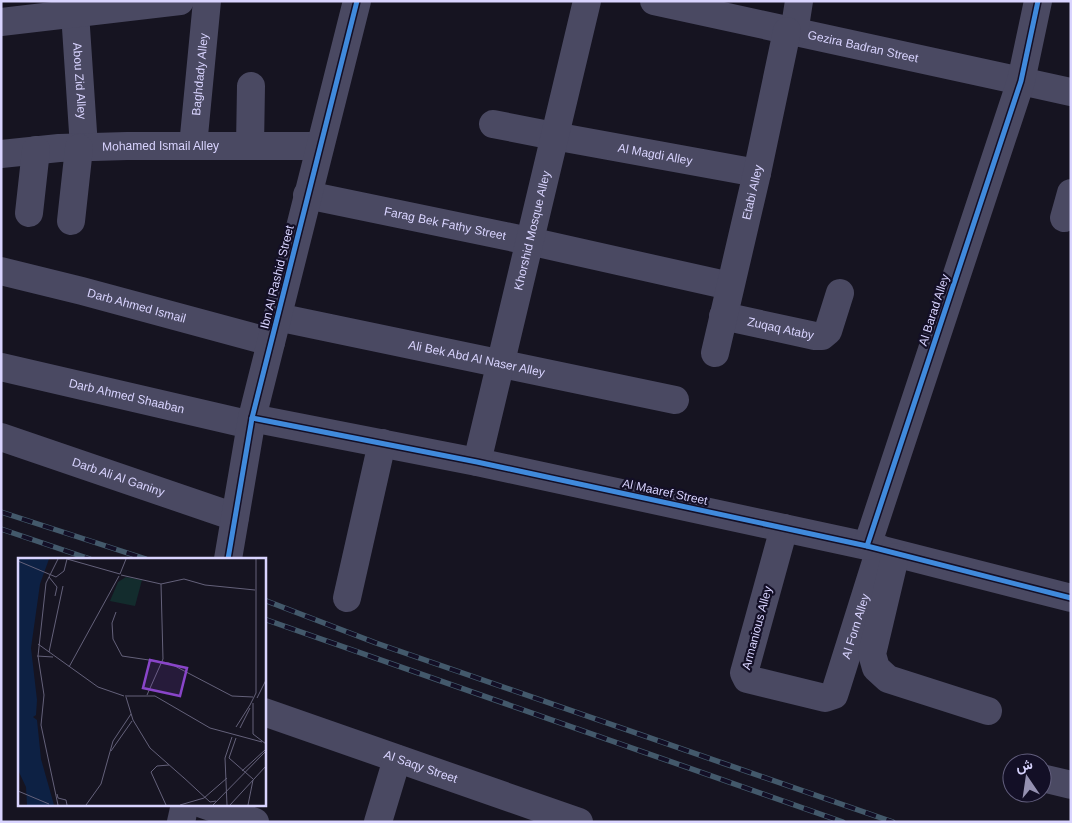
<svg xmlns="http://www.w3.org/2000/svg" width="1072" height="823" viewBox="0 0 1072 823" font-family="Helvetica,Vazirmatn,sans-serif">
  <rect width="100%" height="100%" fill="#161421"/>
  <g fill="none" stroke-linecap="round" stroke-linejoin="round">
    <g stroke="#4a4962" stroke-width="28">
      <path id="s1" d="M 654,1 L 1071,92"/>
      <path id="s2" d="M 75,13 L 84,147"/>
      <polyline points="1,22 180,1"/>
      <polyline points="794,33 799,1"/>
      <path id="s3" d="M 493,124 L 554,136 L 757,173"/>
      <path id="s4" d="M 193,146 L 207,1"/>
      <polyline points="250,146 251,86"/>
      <path id="s5" d="M 1,154 L 59,148 L 127,146 L 320,146"/>
      <path id="s6" d="M 307,195 L 529,241 L 730,286"/>
      <polyline points="29,213 36,150"/>
      <polyline points="1064,218 1071,193"/>
      <polyline points="71,221 79,148"/>
      <path id="s7" d="M 1,271 L 82,291 L 271,342"/>
      <path id="s8" d="M 723,316 L 815,336 L 822,336 L 828,331 L 840,293"/>
      <path id="s9" d="M 277,317 L 675,400"/>
      <path id="s10" d="M 715,353 L 757,173 L 787,31"/>
      <path id="s11" d="M 1,367 L 251,425"/>
      <polyline points="252,418 477,462 867,546 1071,598"/>
      <path id="s12" d="M 1,437 L 235,517"/>
      <path id="s13" d="M 477,462 L 587,1"/>
      <path id="s14" d="M 784,528 L 744,673 L 747,679 L 825,698 L 834,695 L 836,689 L 880,549"/>
      <polyline points="867,546 1021,81 1038,1"/>
      <polyline points="895,557 872,654 876,668 888,679 988,711"/>
      <polyline points="228,559 252,418 357,1"/>
      <polyline points="347,598 382,443"/>
      <path id="s15" d="M 264,712 L 579,822"/>
      <polyline points="1042,778 1071,785"/>
      <polyline points="202,804 255,822"/>
      <polyline points="181,822 185,804"/>
      <polyline points="378,822 397,759"/>
    </g>
    <g stroke="#43596b" stroke-width="5.5">
      <g id="rail">
        <polyline points="1,512 146,559"/>
        <polyline points="1,529 90,559"/>
        <polyline points="264,600 376,643 893,822"/>
        <polyline points="264,619 843,822"/>
      </g>
    </g>
    <use href="#rail" stroke="#130f26" stroke-width="4" stroke-dasharray="11" stroke-linecap="butt"/>
    <g stroke="#130f26" stroke-width="8">
      <g id="cycleway">
        <polyline points="252,418 477,462 867,546 1071,598"/>
        <polyline points="867,546 1021,81 1038,1"/>
        <polyline points="228,559 252,418 357,1"/>
      </g>
    </g>
    <use href="#cycleway" stroke="#408adc" stroke-width="5"/>
  </g>
  <g text-anchor="middle" dominant-baseline="central" stroke-width="4.5" stroke-linejoin="round" paint-order="stroke">
    <g font-size="12" fill="#d9d4ff" stroke="#130f26">
      <text stroke="none"><textPath href="#s1" startOffset="214">Gezira Badran Street</textPath></text>
      <text stroke="none"><textPath href="#s4" startOffset="72">Baghdady Alley</textPath></text>
      <text stroke="none"><textPath href="#s2" startOffset="68">Abou Zid Alley</textPath></text>
      <text stroke="none"><textPath href="#s5" startOffset="160">Mohamed Ismail Alley</textPath></text>
      <text stroke="none"><textPath href="#s3" startOffset="165">Al Magdi Alley</textPath></text>
      <text stroke="none"><textPath href="#s10" startOffset="165">Etabi Alley</textPath></text>
      <text stroke="none"><textPath href="#s6" startOffset="141">Farag Bek Fathy Street</textPath></text>
      <text stroke="none"><textPath href="#s13" startOffset="238">Khorshid Mosque Alley</textPath></text>
      <text transform="translate(277 277) rotate(-76)">Ibn Al Rashid Street</text>
      <text stroke="none"><textPath href="#s7" startOffset="140">Darb Ahmed Ismail</textPath></text>
      <text transform="translate(934 310) rotate(-72)">Al Barad Alley</text>
      <text stroke="none"><textPath href="#s8" startOffset="59">Zuqaq Ataby</textPath></text>
      <text stroke="none"><textPath href="#s9" startOffset="204">Ali Bek Abd Al Naser Alley</textPath></text>
      <text stroke="none"><textPath href="#s11" startOffset="129">Darb Ahmed Shaaban</textPath></text>
      <text stroke="none"><textPath href="#s12" startOffset="124">Darb Ali Al Ganiny</textPath></text>
      <text transform="translate(665 492) rotate(12)">Al Maaref Street</text>
      <text stroke="none"><textPath href="#s14" startOffset="319">Al Forn Alley</textPath></text>
      <text transform="translate(757 628) rotate(-75)">Armanious Alley</text>
      <text stroke="none"><textPath href="#s15" startOffset="166">Al Saqy Street</textPath></text>
    </g>
  </g>
  <g transform="translate(18 558)">
    <rect width="248" height="248" fill="#161421"/>
    <path d="M 108,19 L 124,22 L 117,48 L 92,43 L 100,24 Z" fill="#132c2d"/>
    <path d="M 0,1 L 31,1 L 22,26 L 13,90 L 19,142 L 18,157 L 15,159 L 19,162 L 23,201 L 36,247 L 9,247 L 8,229 L 0,212 Z" fill="#0d2144"/>
    <path fill="none" stroke="#64617a" stroke-width="1" d="M 40,1 L 28,25 L 20,98 L 26,137 L 23,167 L 40,247M 49,1 L 102,16 L 108,1M 0,3 L 38,19 L 46,13 L 49,1M 103,17 L 143,26 L 166,21 L 187,27 L 237,32M 31,19 L 39,29 L 37,38M 98,54 L 94,65 L 95,81 L 104,98 L 151,105 L 214,138 L 235,139M 20,86 L 80,129 L 106,138M 31,94 L 45,28M 19,98 L 35,99M 51,109 L 101,18M 129,137 L 145,101 L 143,26M 107,138 L 137,138 L 192,170 L 244,184M 108,139 L 115,162 L 132,190 L 166,220M 239,140 L 248,122M 235,145 L 235,176 L 248,186M 232,147 L 238,135 L 238,1M 218,169 L 232,147M 222,170 L 232,150M 93,193 L 114,163M 211,200 L 218,180M 211,200 L 235,221M 224,213 L 247,192M 165,219 L 192,244 L 198,243M 0,233 L 31,246M 39,236 L 40,240 L 48,242 L 49,247M 186,240 L 209,220M 68,247 L 83,226 L 95,183 L 113,156M 148,247 L 133,214 L 139,208 L 151,207M 162,247 L 186,240M 195,247 L 248,193M 209,247 L 207,200 L 214,179M 212,247 L 248,208M 230,247 L 235,222"/>
    <path fill="#8945c9" fill-opacity="0.15" stroke="#8945c9" stroke-width="2.5" d="M 132,102 L 169,110 L 162,138 L 125,130 Z"/>
    <rect width="248" height="248" fill="none" stroke="#d9d4ff" stroke-width="2.5"/>
  </g>
  <rect width="1072" height="823" fill="none" stroke="#d9d4ff" stroke-width="5"/>
  <g transform="translate(1027 778) rotate(347)"><circle r="24" fill="#130f26" stroke="#625e7d"/>
  <path d="M0-4L9 19L0 12L-9 19Z" fill="#9591b1"/>
  <text y="-8" font-size="14" font-weight="bold" text-anchor="middle" fill="#d9d4ff">ش</text>
  </g>
</svg>
